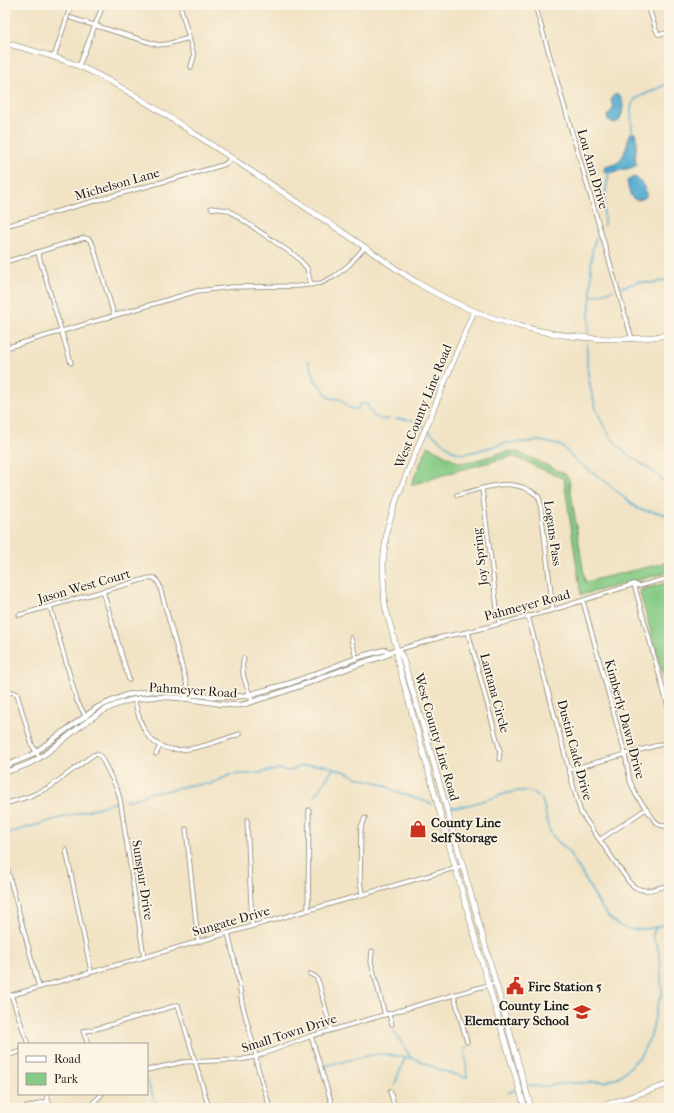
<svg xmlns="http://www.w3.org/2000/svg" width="674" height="1113" viewBox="0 0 674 1113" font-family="'IM FELL French Canon',serif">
  <rect width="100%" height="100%" fill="#fcf5e5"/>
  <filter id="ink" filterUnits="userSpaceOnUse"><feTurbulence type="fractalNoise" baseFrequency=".025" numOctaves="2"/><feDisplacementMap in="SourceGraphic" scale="8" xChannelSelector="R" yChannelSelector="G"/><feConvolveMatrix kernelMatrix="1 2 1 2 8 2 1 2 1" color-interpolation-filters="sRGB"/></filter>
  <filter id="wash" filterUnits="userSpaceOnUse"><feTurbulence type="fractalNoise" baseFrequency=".012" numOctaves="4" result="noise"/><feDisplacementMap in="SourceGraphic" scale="16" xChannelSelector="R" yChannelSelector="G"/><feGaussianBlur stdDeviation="0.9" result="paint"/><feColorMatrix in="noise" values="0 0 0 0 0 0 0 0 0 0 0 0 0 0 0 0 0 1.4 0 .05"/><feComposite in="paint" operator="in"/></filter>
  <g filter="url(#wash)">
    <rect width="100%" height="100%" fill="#f1e3c4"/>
    <g fill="#86cb85" stroke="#517450">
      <polygon points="428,446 458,462 466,463 509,451 518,452 565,474 569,480 585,582 669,562 669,572 581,595 564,479 513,456 456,471 411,485"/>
      <polygon points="669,582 669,696 640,593 641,590"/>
    </g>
    <g fill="#52abcf" stroke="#376476">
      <path d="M 617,94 C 626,98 623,114 619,121 L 614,123 L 608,120 L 607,116 L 613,109 C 612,102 608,97 617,94 Z"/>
      <path d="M 632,133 L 635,133 C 640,143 632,156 637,165 C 631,169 614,172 605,173 L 604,171 L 605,166 C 624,167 625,149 630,134 Z"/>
      <path d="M 635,177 C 641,180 647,190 646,197 C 631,206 629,193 627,181 L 629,179 Z"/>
    </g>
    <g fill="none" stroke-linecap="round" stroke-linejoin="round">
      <g stroke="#52abcf" stroke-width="1.5">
        <polyline points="632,134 631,107 635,99 669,83"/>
        <polyline points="604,226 604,203 609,172"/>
        <polyline points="622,287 638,282 654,283 669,279"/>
        <polyline points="591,297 613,290"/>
        <path d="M 588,332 C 589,318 590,304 591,291 C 592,273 589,254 596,238"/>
        <path d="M 587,343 C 585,382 596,432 630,456 C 644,466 661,473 669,490"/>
        <path d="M 308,361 L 314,375 L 314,380 C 322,385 323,392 330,398 L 340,399 C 349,405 345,409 358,409 L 360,404 L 368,404 C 371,417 377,420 389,419"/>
        <path d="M 396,419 C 410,419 413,419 424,428"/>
        <path d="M 427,430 L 453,451 L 462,454 L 469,453 L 506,443 L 541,441 L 558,445 L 563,447 L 577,462 L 601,478 L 638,509 C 648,512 659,511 669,516"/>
        <polyline points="314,797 333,769"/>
        <polyline points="125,801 141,797 148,793 156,792 171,790 190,785 210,784 230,775 258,773 279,769 289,771 302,766 313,765 324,765 346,772 356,777 382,784 395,791 432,804"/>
        <path d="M 450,807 C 473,809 513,785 532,792 C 548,797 544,819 550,831 C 553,839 561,843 566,849 C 571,854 574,861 578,867 C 605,909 608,945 669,923"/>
        <polyline points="5,834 117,802"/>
        <polyline points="394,1031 411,1058"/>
        <polyline points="324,1066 372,1055 383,1054 416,1059 443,1071 467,1078 465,1050 466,1047"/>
        <polyline points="147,1080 156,1105 154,1108"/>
        <polyline points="529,1085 540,1087 569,1083 605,1082 620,1076 631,1066 640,1056 651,1036 657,1006 662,994 660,958 658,948 653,938 653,933 656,928"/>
        <polyline points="394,1086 405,1058"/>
        <polyline points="508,1093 515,1090"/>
      </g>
    </g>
  </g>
  <g filter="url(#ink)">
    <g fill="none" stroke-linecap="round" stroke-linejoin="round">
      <g stroke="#868070" stroke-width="5">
        <g id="minor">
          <polyline points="180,5 194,56 191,67"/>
          <polyline points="535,5 632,339"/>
          <polyline points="648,5 656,30 658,34 663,34 669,32"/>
          <polyline points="536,8 547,5"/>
          <polyline points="71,18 158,45 167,44 189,38"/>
          <polyline points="54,57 71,5"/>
          <polyline points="79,66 103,5"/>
          <polyline points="211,208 228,210 297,257 307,268 311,285"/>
          <polyline points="5,226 223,165 228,162 230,157"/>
          <polyline points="38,253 71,363"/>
          <polyline points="5,262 84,238 89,239 93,245 114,315"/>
          <polyline points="5,338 8,347"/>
          <polyline points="5,348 197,291 232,287 300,286 321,283 335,276 349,265 365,247"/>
          <polyline points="482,489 499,624"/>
          <path d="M 457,495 C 486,488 512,475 538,496 L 540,501 L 553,610"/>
          <polyline points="634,584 669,710"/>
          <polyline points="103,591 129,680"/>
          <polyline points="583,601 625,754 630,781 636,795 655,821 660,825 669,827"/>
          <polyline points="50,606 77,701 86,717"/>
          <polyline points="19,615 149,578 155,578 159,584 184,674 187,685 186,697"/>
          <path d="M 528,616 L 577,800 L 581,813 L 629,882 C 642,896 653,889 669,885"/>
          <polyline points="468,632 500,751 499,759"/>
          <polyline points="351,638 356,658"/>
          <polyline points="397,650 442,637 468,632 553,610 634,584 639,586 669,578"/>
          <path d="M 244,658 C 239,672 248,688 252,701"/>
          <polyline points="5,694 13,692 17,694 32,745 40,758"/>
          <path d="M 134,699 C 137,709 139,721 145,731 C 165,766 211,743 240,734"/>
          <polyline points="156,754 160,746"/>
          <polyline points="569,770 669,742"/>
          <polyline points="5,804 30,796 50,787 93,755 97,754 101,757 117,789 120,799 144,957"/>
          <polyline points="247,820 252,925"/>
          <polyline points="186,829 198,941"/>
          <polyline points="601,839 646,809"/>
          <polyline points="66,850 91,971"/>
          <polyline points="7,868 39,987"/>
          <polyline points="362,894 360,881 361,827 365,818"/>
          <polyline points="308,909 309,810"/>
          <polyline points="228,933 237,971 242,1003 255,1051 257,1065 270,1108"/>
          <polyline points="372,951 371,962 385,1015"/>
          <polyline points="310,974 316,977 319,983 331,1030"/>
          <polyline points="11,995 28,1044"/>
          <polyline points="454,995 467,1042"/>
          <polyline points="5,997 462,866"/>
          <polyline points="389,1014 392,1024"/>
          <polyline points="311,1036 333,1108"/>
          <polyline points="88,1044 83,1031 92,1030 178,1005 209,1108"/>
          <polyline points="5,1056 19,1052"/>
          <polyline points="147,1070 183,1062 239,1060 255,1057 311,1036 495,983"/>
          <polyline points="390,1091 395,1108"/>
          <polyline points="46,1094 51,1108"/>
          <polyline points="25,1108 48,1101"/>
          <polyline points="88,1108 102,1094"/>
        </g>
      </g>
      <g stroke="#868070" stroke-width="6">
        <g id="tertiary">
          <polyline points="5,766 30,756 98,707 126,695 152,691 219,697 244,696 291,683 362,656 385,650 390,652"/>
          <path d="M 5,772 C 16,769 26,766 36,760 C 65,742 88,714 121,703 C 147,694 175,697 202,701 C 215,703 227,706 241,705 C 248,704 259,699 267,697 C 307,685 346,667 387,655 L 390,652 L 397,650"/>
          <polyline points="596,1108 669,1084"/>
        </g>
      </g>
      <g stroke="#868070" stroke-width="6">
        <g id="secondary">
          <path d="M 5,43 C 33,51 63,58 90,71 C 127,89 161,112 195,134 C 244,166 293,199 341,231 C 367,248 392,267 418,283 C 492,328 583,348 669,335"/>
          <polyline points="474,311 398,495 387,529 383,562 384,589 385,606 397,650 397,659 485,973 525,1108"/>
          <polyline points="397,650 402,656 425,732 531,1108"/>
        </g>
      </g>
      <use href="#minor" stroke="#fff" stroke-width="3.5"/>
      <use href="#tertiary" stroke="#fff" stroke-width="4.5"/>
      <use href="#secondary" stroke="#fff" stroke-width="5"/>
    </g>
  </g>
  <defs>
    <g id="shop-bare" transform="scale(1.38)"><path d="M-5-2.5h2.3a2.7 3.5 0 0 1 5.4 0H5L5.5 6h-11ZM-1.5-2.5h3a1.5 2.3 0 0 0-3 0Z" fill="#c8321e" stroke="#fcf5e5" stroke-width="2.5" paint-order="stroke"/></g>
    <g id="civic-bare" transform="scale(1.38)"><path d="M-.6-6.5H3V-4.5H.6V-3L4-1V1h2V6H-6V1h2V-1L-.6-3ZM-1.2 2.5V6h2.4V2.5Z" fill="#c8321e" stroke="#fcf5e5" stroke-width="2.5" paint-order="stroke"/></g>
    <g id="school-bare" transform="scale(1.38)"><path d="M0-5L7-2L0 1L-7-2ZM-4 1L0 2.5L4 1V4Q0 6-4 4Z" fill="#c8321e" stroke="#fcf5e5" stroke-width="2.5" paint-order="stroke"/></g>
  </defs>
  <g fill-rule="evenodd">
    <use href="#shop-bare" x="418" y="829"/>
    <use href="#civic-bare" x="515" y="986"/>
    <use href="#school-bare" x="582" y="1012"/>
  </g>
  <g text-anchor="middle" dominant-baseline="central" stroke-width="3.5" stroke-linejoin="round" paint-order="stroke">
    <g font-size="13" fill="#1c1c1c" stroke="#fcf5e5">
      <text transform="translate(593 169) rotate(74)">Lou Ann Drive</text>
      <text transform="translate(117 184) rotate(-16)">Michelson Lane</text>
      <text transform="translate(423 406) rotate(-68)">West County Line Road</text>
      <text transform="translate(553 533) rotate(82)">Logans Pass</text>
      <text transform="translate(480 557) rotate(-97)">Joy Spring</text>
      <text transform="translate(84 586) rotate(-16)">Jason West Court</text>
      <text transform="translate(527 605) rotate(-15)">Pahmeyer Road</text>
      <text transform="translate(193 690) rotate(4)">Pahmeyer Road</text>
      <text transform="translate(495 693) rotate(75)">Lantana Circle</text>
      <text transform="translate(625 719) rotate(75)">Kimberly Dawn Drive</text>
      <text transform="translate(437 737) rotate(74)">West County Line Road</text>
      <text transform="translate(575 750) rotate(75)">Dustin Cade Drive</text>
      <text transform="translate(143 880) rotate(81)">Sunspur Drive</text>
      <text transform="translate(231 921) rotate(-16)">Sungate Drive</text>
      <text transform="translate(289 1033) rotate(-18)">Small Town Drive</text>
    </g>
    <g font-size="13" font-weight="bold" fill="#1c1c1c" stroke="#fcf5e5" text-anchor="start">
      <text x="431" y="822">County Line<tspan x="431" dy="15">Self Storage</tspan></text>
      <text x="528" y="986">Fire Station 5</text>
      <text x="569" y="1005" text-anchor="end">County Line<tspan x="569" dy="15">Elementary School</tspan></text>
    </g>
  </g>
  <rect width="674" height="1113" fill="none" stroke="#fcf5e5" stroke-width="20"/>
  <rect x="18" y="1043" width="130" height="52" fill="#fcf5e5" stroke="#a29e95"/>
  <rect x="26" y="1056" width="20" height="6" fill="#ffffff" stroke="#a29e95"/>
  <text x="54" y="1063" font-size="12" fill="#1c1c1c">Road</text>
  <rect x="26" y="1073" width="20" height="12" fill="#86cb85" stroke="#a29e95"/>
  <text x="54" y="1083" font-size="12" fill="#1c1c1c">Park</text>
</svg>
